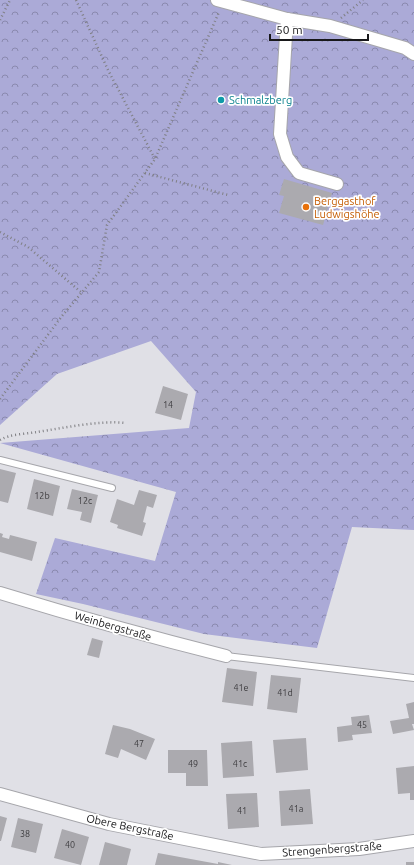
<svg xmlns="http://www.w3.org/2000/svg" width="414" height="865" viewBox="0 0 414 865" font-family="Ubuntu,sans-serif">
  <defs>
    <pattern id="forest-crowns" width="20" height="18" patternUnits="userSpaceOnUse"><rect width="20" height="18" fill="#abaad7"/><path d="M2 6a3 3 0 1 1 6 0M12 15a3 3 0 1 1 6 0" fill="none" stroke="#8a89ae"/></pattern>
  </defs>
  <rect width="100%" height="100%" fill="#e0e0e6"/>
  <polygon fill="url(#forest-crowns)" points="0,0 414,0 414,530 352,527 317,648 204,634 83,604 36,594 55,538 155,561 176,492 0,443 189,428 196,392 151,341 57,374 0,425"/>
  <g fill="#abaaaf">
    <polygon points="284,179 332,193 323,225 279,213 284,196 279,195"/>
    <polygon points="163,386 188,394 181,420 155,413"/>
    <polygon points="0,469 16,473 8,503 0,501"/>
    <polygon points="34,479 60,486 53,516 27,509"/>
    <polygon points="72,489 98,495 91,523 80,520 82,512 67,509"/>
    <polygon points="139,490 157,495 153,508 147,506 143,522 146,523 142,536 117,528 118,525 110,522 117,499 134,505"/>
    <polygon points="0,533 3,534 2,537 9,539 10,535 37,542 32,561 0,552"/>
    <polygon points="92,638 103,641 99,658 87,655"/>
    <polygon points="227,668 257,672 253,706 222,702"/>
    <polygon points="271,675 301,678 297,713 267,709"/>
    <polygon points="414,702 414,724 412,724 414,730 393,734 390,721 409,718 406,704"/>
    <polygon points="369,715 372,733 352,735 353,740 338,742 337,727 352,725 351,717"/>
    <polygon points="113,725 130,729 155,739 146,760 121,749 118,758 105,754"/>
    <polygon points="306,738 308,770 276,773 273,740"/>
    <polygon points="252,741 254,776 223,778 221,743"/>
    <polygon points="168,750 207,750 208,786 186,786 186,773 168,773"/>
    <polygon points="414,766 414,800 410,800 410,793 398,794 396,768"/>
    <polygon points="310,789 313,824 281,826 279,791"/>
    <polygon points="257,793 259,827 228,829 226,794"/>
    <polygon points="0,816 7,818 1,841 0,841"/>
    <polygon points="18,818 43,824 36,853 11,847"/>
    <polygon points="62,829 89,837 81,865 54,858"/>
    <polygon points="105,842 131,849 127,865 99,865"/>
    <polygon points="158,853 218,864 218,862 232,865 155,865"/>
    <rect x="406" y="862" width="8" height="3"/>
  </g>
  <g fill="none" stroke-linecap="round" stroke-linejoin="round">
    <g stroke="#a6a6ab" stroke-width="8">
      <g id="lane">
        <polyline points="0,460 112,488"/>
        <polyline points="226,656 414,678"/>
      </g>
    </g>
    <g stroke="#a6a6ab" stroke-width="14">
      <g id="street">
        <polyline points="217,0 287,19 330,26 405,48 414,54"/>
        <polyline points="287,19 280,134 287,157 299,173 337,184"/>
        <path d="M 0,593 C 75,616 150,637 226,656"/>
        <polyline points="0,794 109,824 261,854 359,849 414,841"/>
      </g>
    </g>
    <g stroke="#7f7f83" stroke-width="2.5" stroke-dasharray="1 3" stroke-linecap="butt">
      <polyline points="76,0 108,70 155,159"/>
      <polyline points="341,18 363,0"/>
      <polyline points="0,20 10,0"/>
      <polyline points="145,173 228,195"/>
      <polyline points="0,232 28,247 82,293"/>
      <polyline points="0,399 62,316 99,272 107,225 155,159 219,12"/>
      <path d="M 0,440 C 10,434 25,434 37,432 C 63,428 101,420 126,423"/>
    </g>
    <use href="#lane" stroke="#fff" stroke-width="6"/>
    <use href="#street" stroke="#fff" stroke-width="12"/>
  </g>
  <circle fill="#0f9aa8" stroke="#fff" stroke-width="1.5" cx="221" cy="100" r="4"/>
  <circle fill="#e8710a" stroke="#fff" stroke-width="1.5" cx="306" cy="207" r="4"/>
  <g text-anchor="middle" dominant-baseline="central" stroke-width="3.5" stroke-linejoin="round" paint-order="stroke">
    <g font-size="9" fill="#3d3c3f">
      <text x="168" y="405">14</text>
      <text x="42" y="496">12b</text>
      <text x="85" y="501">12c</text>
      <text x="241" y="688">41e</text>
      <text x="285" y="693">41d</text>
      <text x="362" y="725">45</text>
      <text x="139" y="744">47</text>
      <text x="193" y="764">49</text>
      <text x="240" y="764">41c</text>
      <text x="296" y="809">41a</text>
      <text x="242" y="811">41</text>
      <text x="25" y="834">38</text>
      <text x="70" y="845">40</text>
    </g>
    <g font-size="11" fill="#0d838f" stroke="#fff" text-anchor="start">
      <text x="229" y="100">Schmalzberg</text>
    </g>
    <g font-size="11" fill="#c56008" stroke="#fff" text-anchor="start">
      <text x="314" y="201">Berggasthof<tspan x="314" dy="13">Ludwigshöhe</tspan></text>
    </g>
    <g font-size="11" fill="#18181a" stroke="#fff">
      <text transform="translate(113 626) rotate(16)">Weinbergstraße</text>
      <text transform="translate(130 827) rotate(12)">Obere Bergstraße</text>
      <text transform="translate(332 849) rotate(-4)">Strengenbergstraße</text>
    </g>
  </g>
  <path d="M270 34v6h98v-6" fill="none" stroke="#18181a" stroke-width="2"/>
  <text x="276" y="34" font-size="12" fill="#18181a" stroke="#ffffff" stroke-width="3" paint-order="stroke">50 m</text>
</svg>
